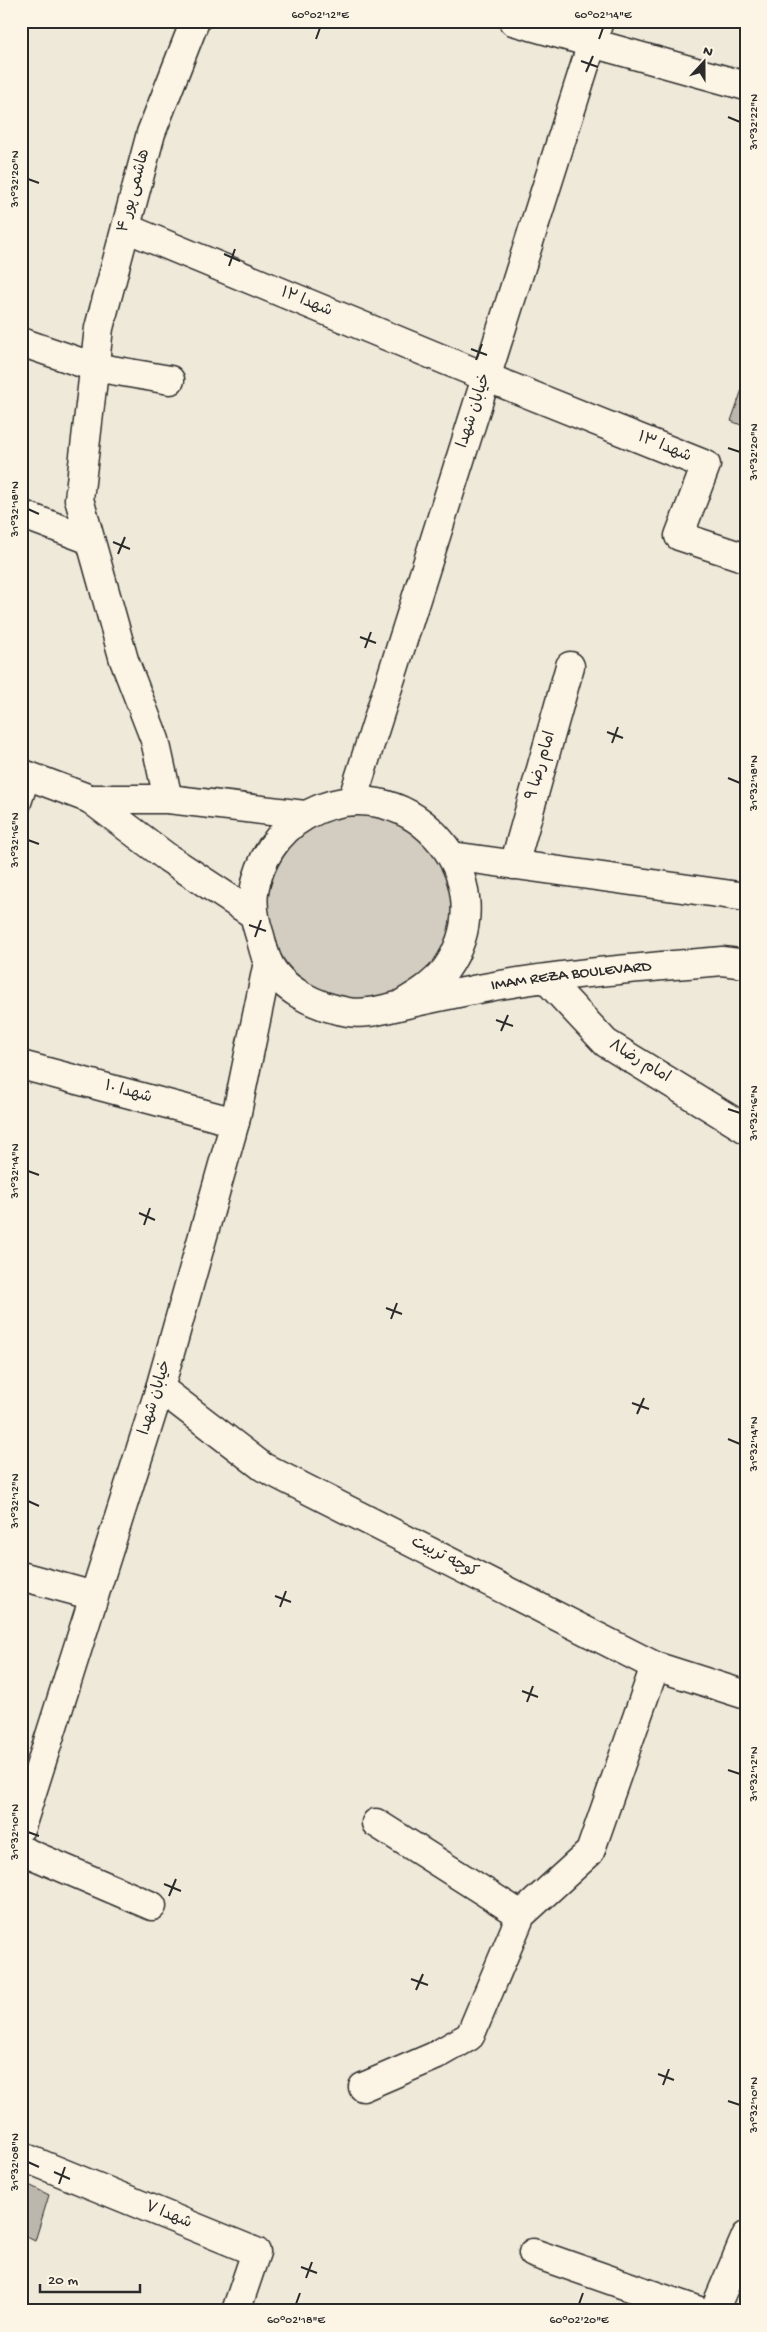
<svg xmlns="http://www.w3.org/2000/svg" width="767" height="2332" viewBox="0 0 767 2332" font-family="'Gochi Hand','Playpen Sans Arabic',sans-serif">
  <rect width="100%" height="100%" fill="#efe9da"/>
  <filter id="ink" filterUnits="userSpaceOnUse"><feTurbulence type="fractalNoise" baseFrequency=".02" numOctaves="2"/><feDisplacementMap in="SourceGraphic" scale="10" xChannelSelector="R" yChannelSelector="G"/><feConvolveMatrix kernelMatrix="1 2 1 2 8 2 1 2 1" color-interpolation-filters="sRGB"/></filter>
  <g filter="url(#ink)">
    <circle fill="#d2cdc0" stroke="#7e7c76" cx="361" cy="907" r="93"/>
    <g fill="#bcb7ac" stroke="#2b2b2b">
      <polygon points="746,378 746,427 731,421"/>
      <polygon points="21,2181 49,2195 35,2241 21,2234"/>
    </g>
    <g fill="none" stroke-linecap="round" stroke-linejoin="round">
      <g stroke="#2b2b2b" stroke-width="21">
        <polyline id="service" points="21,806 31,776"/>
      </g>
      <g stroke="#2b2b2b" stroke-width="31">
        <g id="minor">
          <polyline points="126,228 486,377 706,465 679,536 746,558"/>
          <polyline points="21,342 94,367 170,380"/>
          <polyline points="21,514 90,540"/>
          <polyline points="168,799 155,740 124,660 79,499 99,328 151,133 195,21"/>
          <polyline points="514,865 570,666"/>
          <polyline points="546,979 606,1043 746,1129"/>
          <polyline points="21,1065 235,1122"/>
          <polyline points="160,1388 263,1467 655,1666 746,1695"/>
          <polyline points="21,1576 94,1596"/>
          <polyline points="376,1823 521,1915"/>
          <polyline points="21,1850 152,1906"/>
          <polyline points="363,2087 435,2056 470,2036 521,1915 590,1852 655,1666"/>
          <polyline points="21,2156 256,2252 236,2311"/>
          <polyline points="533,2253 699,2311"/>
          <polyline points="714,2311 746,2236"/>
        </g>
      </g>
      <g stroke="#2b2b2b" stroke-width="31">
        <g id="tertiary">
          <polyline points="513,21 746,86"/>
          <polyline points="21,773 90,799"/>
          <polyline points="352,801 599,21"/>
        </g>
      </g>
      <g stroke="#2b2b2b" stroke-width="31">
        <g id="secondary">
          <polyline points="90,799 168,799 305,815"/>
          <polyline points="90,799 168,858 253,914"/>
          <polyline points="452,856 746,897"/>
          <path id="s1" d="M 400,1005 C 417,995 434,985 446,969 C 511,876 402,759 305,816 C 277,832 259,861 254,892 C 252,908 255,921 260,936 C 262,944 264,952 267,960 C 280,990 318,1007 348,1012 C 366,1015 384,1009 402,1005 C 429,999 457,993 484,988 C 562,973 643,968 722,961 L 746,964"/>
          <polyline points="21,1827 160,1388 235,1122 268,962"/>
        </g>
      </g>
      <use href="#service" stroke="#fcf5e5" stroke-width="18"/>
      <use href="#minor" stroke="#fcf5e5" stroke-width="28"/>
      <use href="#tertiary" stroke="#fcf5e5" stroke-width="28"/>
      <use href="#secondary" stroke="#fcf5e5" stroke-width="28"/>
    </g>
  </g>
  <path fill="none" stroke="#2b2b2b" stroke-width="2" d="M 316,39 L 320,28M 599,39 L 603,28M 581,61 L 598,67M 586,72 L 593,56M 728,117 L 740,122M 28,179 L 39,183M 224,254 L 240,261M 229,266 L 235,249M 471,349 L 487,355M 476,360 L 482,344M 728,448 L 740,452M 28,509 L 39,514M 113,542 L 130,549M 118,554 L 125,537M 360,637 L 376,643M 365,648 L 371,632M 607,732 L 623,738M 612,743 L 618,727M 728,778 L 740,783M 28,840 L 39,844M 249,925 L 266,931M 255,937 L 261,920M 496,1020 L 513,1026M 501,1031 L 508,1015M 728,1109 L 740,1113M 28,1171 L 39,1175M 139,1213 L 155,1220M 144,1225 L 150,1208M 386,1308 L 402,1314M 391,1319 L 397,1303M 632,1403 L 649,1409M 637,1414 L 644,1398M 728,1439 L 740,1444M 28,1501 L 39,1506M 275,1596 L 291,1602M 280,1607 L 286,1591M 522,1691 L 538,1697M 527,1702 L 533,1686M 728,1770 L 740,1774M 28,1832 L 39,1836M 164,1884 L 181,1891M 169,1896 L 176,1879M 411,1979 L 428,1985M 416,1990 L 423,1974M 658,2074 L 674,2080M 663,2085 L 669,2069M 728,2101 L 740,2105M 28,2162 L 39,2167M 54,2172 L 70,2179M 59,2184 L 65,2167M 301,2267 L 317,2273M 306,2278 L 312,2262M 296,2304 L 300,2293M 579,2304 L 583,2293"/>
  <g text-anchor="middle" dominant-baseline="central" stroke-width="5" stroke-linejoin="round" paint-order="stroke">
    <g font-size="16" fill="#2b2b2b" stroke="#fcf5e5">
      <text transform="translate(135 191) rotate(-75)">هاشمی پور ۴</text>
      <text transform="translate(306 303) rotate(22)">شهدا ۱۲</text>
      <text transform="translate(475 411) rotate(-72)">خیابان شهدا</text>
      <text transform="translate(664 448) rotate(22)">شهدا ۱۳</text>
      <text transform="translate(542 766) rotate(-74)">امام رضا ۹</text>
      <text stroke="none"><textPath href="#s1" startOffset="838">IMAM REZA BOULEVARD</textPath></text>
      <text transform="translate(639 1062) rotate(31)">۸امام رضا</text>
      <text transform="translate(128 1093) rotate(15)">شهدا ۱۰</text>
      <text transform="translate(156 1398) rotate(-73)">خیابان شهدا</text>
      <text transform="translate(444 1558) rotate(27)">کوچه تربیت</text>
      <text transform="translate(168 2216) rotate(22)">شهدا ۷</text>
    </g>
  </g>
  <rect width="767" height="2332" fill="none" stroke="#fcf5e5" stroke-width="55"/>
  <g transform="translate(704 62) rotate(21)" stroke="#fcf5e5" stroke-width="4" paint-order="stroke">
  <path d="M0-4L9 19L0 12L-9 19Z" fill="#2b2b2b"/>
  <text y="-8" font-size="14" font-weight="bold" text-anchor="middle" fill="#2b2b2b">N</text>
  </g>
  <path d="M40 2284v8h100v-8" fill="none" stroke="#2b2b2b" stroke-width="2.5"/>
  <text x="48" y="2284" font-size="15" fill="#2b2b2b" stroke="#fcf5e5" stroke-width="4" paint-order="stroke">20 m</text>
  <rect x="28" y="28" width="712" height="2276" fill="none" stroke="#2b2b2b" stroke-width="2"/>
  <g font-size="12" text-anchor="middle" fill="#2b2b2b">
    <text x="320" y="18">60°02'12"E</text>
    <text x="603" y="18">60°02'14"E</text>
    <text transform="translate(753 122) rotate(-90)" y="4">31°32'22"N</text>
    <text transform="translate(14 179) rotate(-90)" y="4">31°32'20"N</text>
    <text transform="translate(753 452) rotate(-90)" y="4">31°32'20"N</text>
    <text transform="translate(14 509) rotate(-90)" y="4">31°32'18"N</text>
    <text transform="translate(753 783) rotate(-90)" y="4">31°32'18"N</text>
    <text transform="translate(14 840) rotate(-90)" y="4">31°32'16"N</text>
    <text transform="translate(753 1113) rotate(-90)" y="4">31°32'16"N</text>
    <text transform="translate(14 1171) rotate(-90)" y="4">31°32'14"N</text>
    <text transform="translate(753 1444) rotate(-90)" y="4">31°32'14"N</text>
    <text transform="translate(14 1501) rotate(-90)" y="4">31°32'12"N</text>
    <text transform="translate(753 1774) rotate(-90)" y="4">31°32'12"N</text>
    <text transform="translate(14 1832) rotate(-90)" y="4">31°32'10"N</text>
    <text transform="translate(753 2105) rotate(-90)" y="4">31°32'10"N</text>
    <text transform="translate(14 2162) rotate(-90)" y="4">31°32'08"N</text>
    <text x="296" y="2323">60°02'18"E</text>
    <text x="579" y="2323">60°02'20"E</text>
  </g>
</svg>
